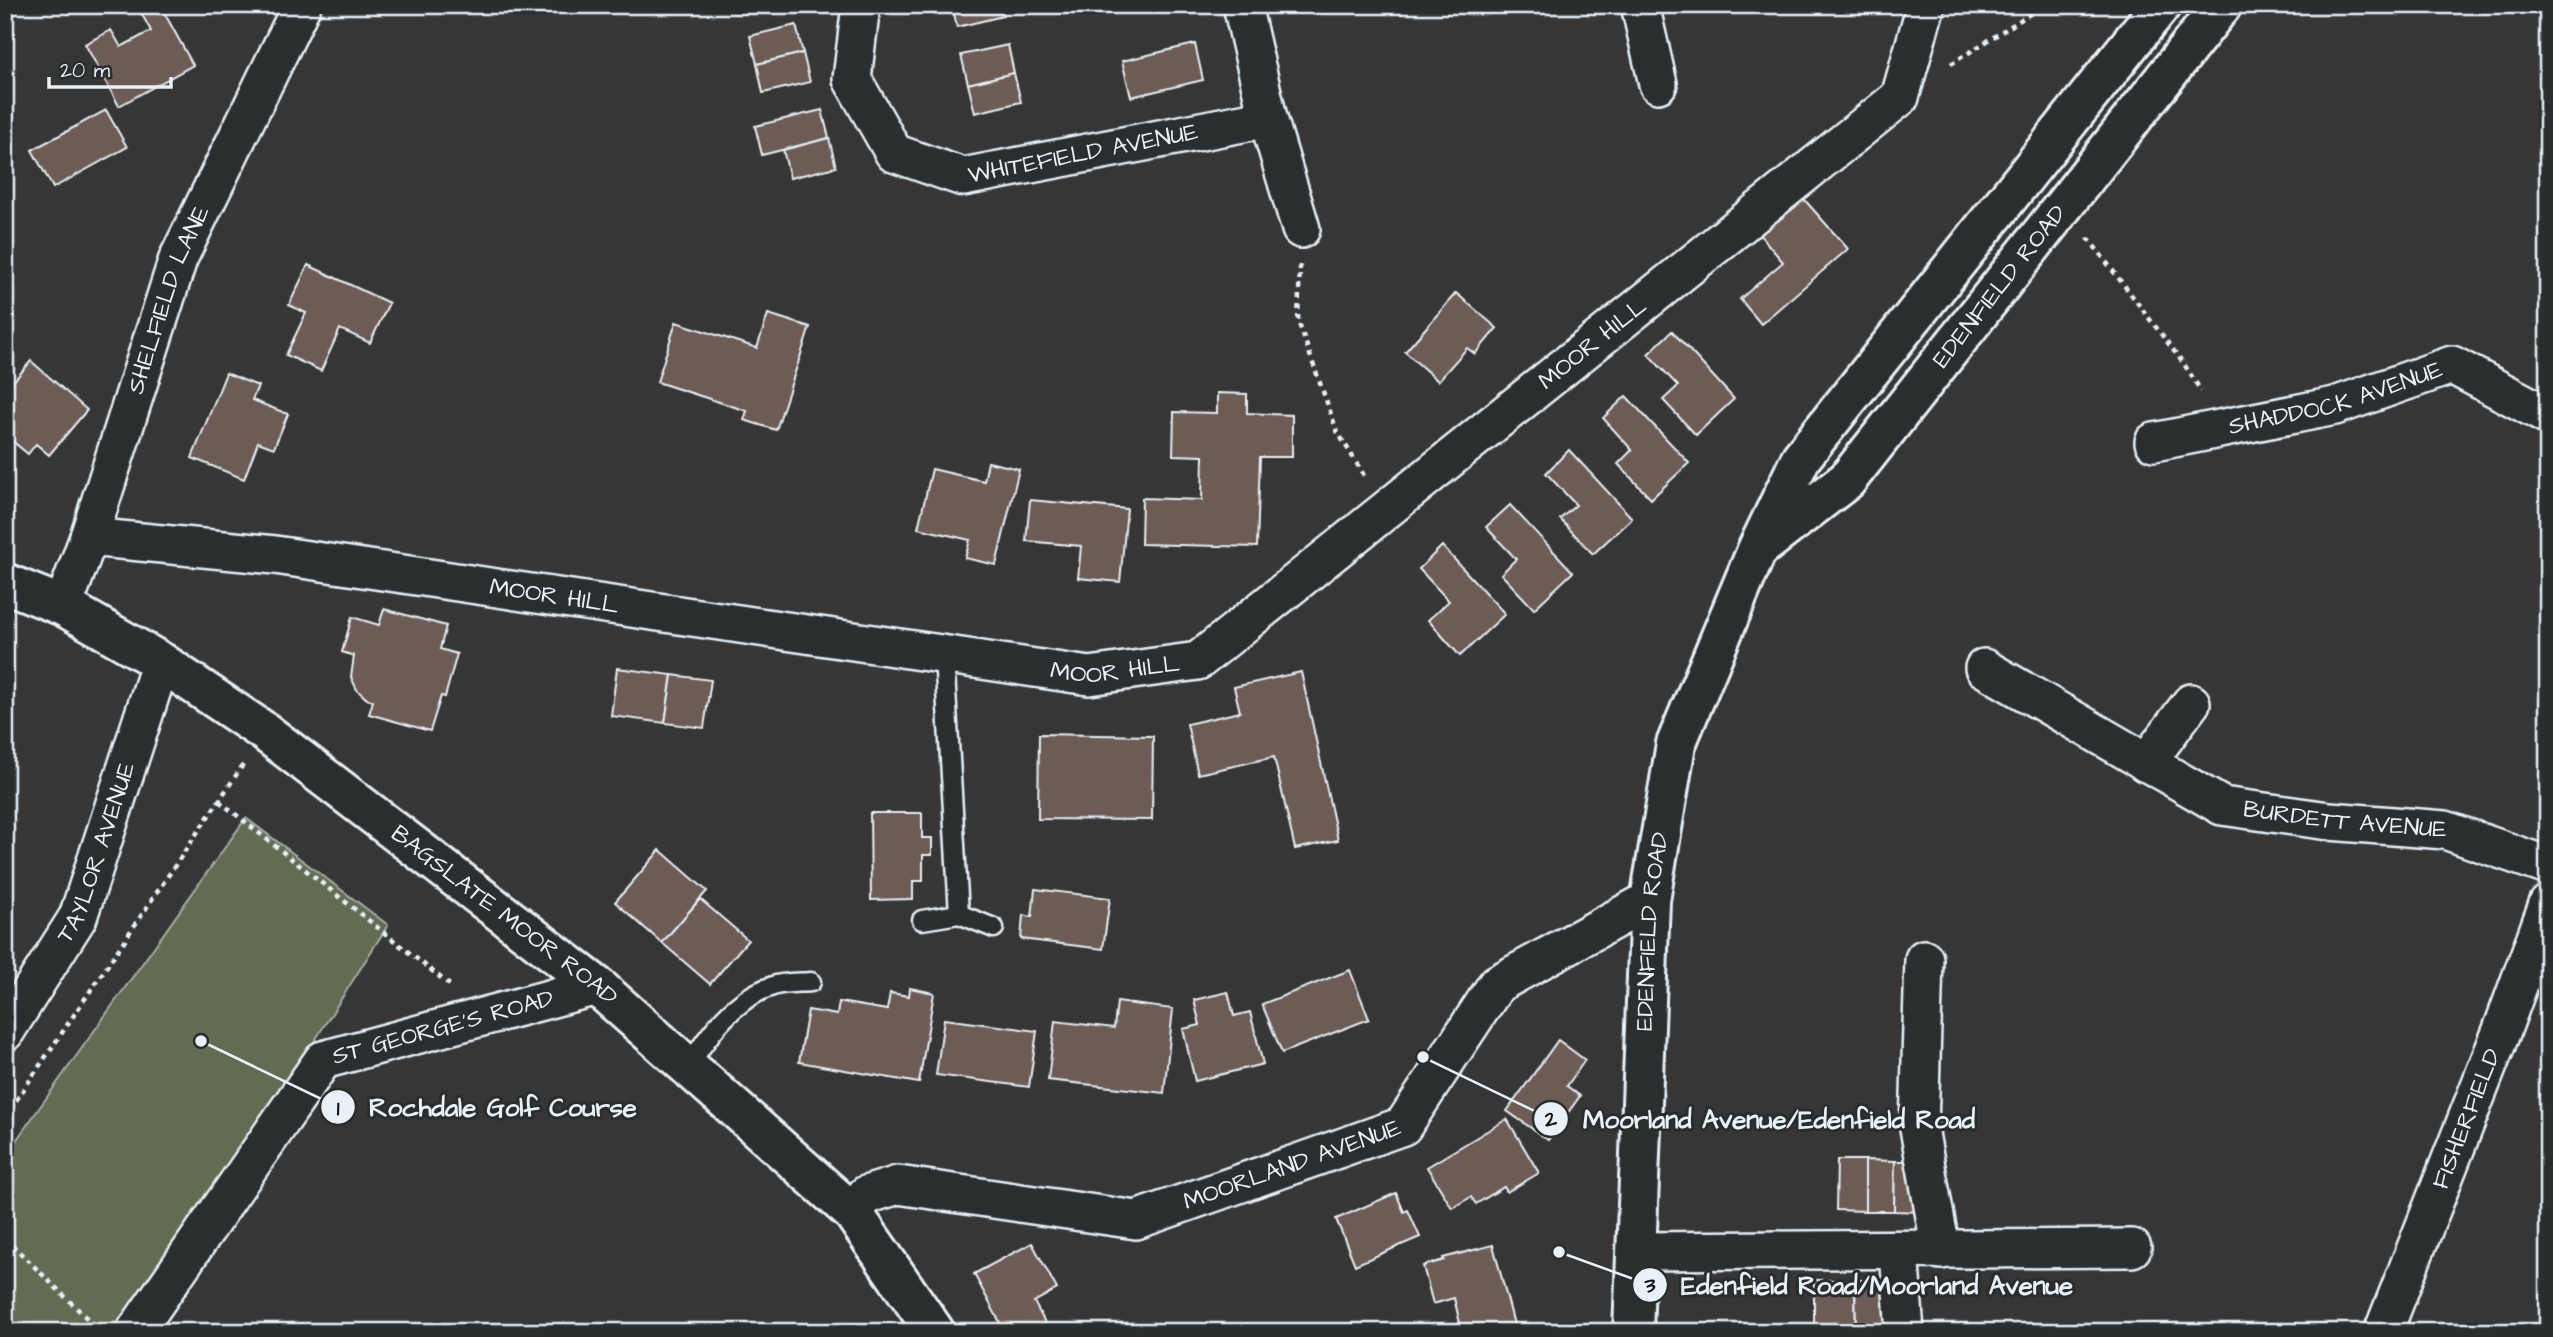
<svg xmlns="http://www.w3.org/2000/svg" width="2553" height="1337" viewBox="0 0 2553 1337" font-family="'Architects Daughter',sans-serif">
  <rect width="100%" height="100%" fill="#373636"/>
  <filter id="ink" filterUnits="userSpaceOnUse"><feTurbulence type="fractalNoise" baseFrequency=".0143" numOctaves="2"/><feDisplacementMap in="SourceGraphic" scale="14" xChannelSelector="R" yChannelSelector="G"/><feConvolveMatrix kernelMatrix="1 2 1 2 8 2 1 2 1" color-interpolation-filters="sRGB"/></filter>
  <g filter="url(#ink)">
    <polygon fill="#626c52" stroke="#a5aea5" stroke-width="2" points="246,818 388,925 130,1332 5,1332 5,1156"/>
    <g fill="#6d5c55" stroke="#e8f1f8" stroke-width="2">
      <polygon points="146,5 160,5 193,65 119,106 85,44 111,30 121,47 151,31 139,9"/>
      <polygon points="952,5 1001,5 1003,16 957,27"/>
      <polygon points="796,25 803,53 757,64 750,36"/>
      <polygon points="1195,44 1203,80 1131,97 1122,61"/>
      <polygon points="1008,45 1014,73 968,84 961,55"/>
      <polygon points="803,53 810,82 763,93 757,64"/>
      <polygon points="1014,73 1021,102 975,113 968,84"/>
      <polygon points="106,110 127,147 53,188 32,150"/>
      <polygon points="822,110 829,138 762,155 755,126"/>
      <polygon points="829,138 836,167 790,178 783,150"/>
      <polygon points="1803,198 1848,249 1761,324 1740,299 1783,262 1760,235"/>
      <polygon points="308,265 389,303 370,343 340,329 321,371 286,355 306,313 289,305"/>
      <polygon points="1456,293 1497,328 1475,354 1467,348 1438,381 1405,352"/>
      <polygon points="768,314 810,327 776,430 744,420 747,411 657,382 676,322 757,348"/>
      <polygon points="1672,331 1734,399 1696,435 1663,400 1678,386 1648,354"/>
      <polygon points="31,361 87,410 49,455 36,444 28,454 5,435 5,391"/>
      <polygon points="226,373 258,386 252,400 288,414 274,448 258,442 244,479 192,458"/>
      <polygon points="1217,393 1247,394 1247,413 1292,415 1292,457 1260,457 1257,547 1141,544 1142,498 1202,500 1203,456 1173,455 1174,412 1217,413"/>
      <polygon points="1626,396 1689,463 1651,499 1618,464 1632,450 1603,418"/>
      <polygon points="1569,450 1632,518 1593,554 1560,519 1576,505 1546,473"/>
      <polygon points="988,462 1019,469 996,565 965,558 970,540 918,528 932,469 984,481"/>
      <polygon points="1030,500 1127,509 1120,582 1078,578 1081,546 1026,541"/>
      <polygon points="1510,505 1573,572 1534,609 1501,574 1516,559 1486,527"/>
      <polygon points="1442,546 1505,614 1460,656 1428,620 1449,601 1419,569"/>
      <polygon points="384,609 446,626 440,649 457,654 445,697 441,696 430,731 369,714 373,701 367,699 357,690 351,677 354,656 342,652 352,617 379,625"/>
      <polygon points="617,668 672,675 665,723 611,716"/>
      <polygon points="1301,672 1338,840 1295,849 1274,757 1198,774 1187,724 1240,712 1234,687"/>
      <polygon points="672,675 711,680 704,728 665,723"/>
      <polygon points="1039,734 1153,736 1152,820 1038,819"/>
      <polygon points="870,813 922,813 922,838 932,838 932,855 923,855 923,881 913,881 913,899 871,900"/>
      <polygon points="660,850 707,891 662,943 615,902"/>
      <polygon points="1035,889 1110,898 1103,949 1021,939 1023,915 1032,917"/>
      <polygon points="700,899 748,940 710,984 662,943"/>
      <polygon points="1350,970 1369,1019 1282,1053 1262,1004"/>
      <polygon points="910,988 934,993 919,1083 799,1062 808,1010 837,1015 839,1002 887,1010 890,993 909,996"/>
      <polygon points="1228,992 1234,1016 1250,1012 1263,1064 1195,1081 1183,1029 1200,1025 1194,1000"/>
      <polygon points="1117,1002 1173,1009 1164,1093 1048,1080 1055,1021 1114,1028"/>
      <polygon points="944,1019 1037,1031 1029,1087 936,1075"/>
      <polygon points="1558,1040 1585,1060 1567,1086 1580,1096 1548,1140 1507,1111"/>
      <polygon points="1507,1119 1539,1173 1507,1192 1504,1187 1476,1204 1471,1197 1452,1208 1427,1167"/>
      <polygon points="1837,1160 1865,1160 1865,1211 1836,1210"/>
      <polygon points="1865,1160 1895,1161 1894,1211 1865,1211"/>
      <polygon points="1895,1161 1923,1161 1922,1212 1894,1211"/>
      <polygon points="1396,1193 1404,1212 1408,1210 1420,1237 1355,1265 1336,1219"/>
      <polygon points="1032,1243 1057,1289 1034,1302 1050,1332 1005,1332 974,1274"/>
      <polygon points="1493,1245 1516,1332 1462,1332 1454,1298 1433,1304 1423,1266 1444,1260 1443,1258"/>
      <polygon points="1814,1280 1855,1280 1856,1331 1814,1331"/>
      <polygon points="1855,1280 1897,1280 1897,1331 1856,1331"/>
    </g>
    <g fill="none" stroke-linecap="round" stroke-linejoin="round">
      <g stroke="#e8f1f8" stroke-width="23">
        <g id="lane">
          <polyline points="944,655 959,914 994,928"/>
          <polyline points="922,920 959,914"/>
          <path d="M 688,1067 C 709,1034 734,998 773,986 C 784,982 800,983 811,982"/>
        </g>
      </g>
      <g stroke="#e8f1f8" stroke-width="42">
        <g id="street">
          <path id="s1" d="M 861,5 L 852,79 L 894,153 L 963,177 L 1268,118"/>
          <polyline points="1242,5 1268,118 1301,229"/>
          <polyline points="1640,5 1658,84"/>
          <path id="s2" d="M 2154,442 L 2335,406 L 2452,365 L 2548,416"/>
          <path id="s3" d="M 89,537 L 275,555 L 1089,676 L 1198,661 L 1900,97 L 1926,5"/>
          <path id="s4" d="M 63,606 L 89,537 L 178,259 L 302,5"/>
          <path id="s5" d="M 1984,668 L 2222,806 L 2329,821 L 2445,830 L 2548,866"/>
          <polyline points="2146,763 2191,703"/>
          <polyline points="1924,959 1919,1128 1941,1250"/>
          <path id="s6" d="M 5,1032 L 78,917 L 161,662"/>
          <path id="s7" d="M 853,1213 L 866,1195 L 898,1185 L 1136,1220 L 1403,1126 L 1497,984 L 1650,900"/>
          <polyline points="1636,1251 2132,1248"/>
          <polyline points="1899,1251 1905,1332"/>
          <path id="s8" d="M 135,1332 L 323,1060 L 597,986"/>
          <path id="s9" d="M 2383,1332 L 2502,1030 L 2548,904"/>
        </g>
      </g>
      <g stroke="#e8f1f8" stroke-width="44">
        <g id="secondary">
          <path id="s10" d="M 5,583 L 63,606 L 161,662 L 265,732 L 597,986 L 853,1213 L 935,1332"/>
        </g>
      </g>
      <g stroke="#e8f1f8" stroke-width="44">
        <g id="primary">
          <path id="s11" d="M 1762,546 L 1847,480 L 2222,5"/>
          <path id="s12" d="M 1633,1332 L 1650,900 L 1676,744 L 1757,550 L 1801,458 L 2161,5"/>
        </g>
      </g>
      <g stroke="#e8f1f8" stroke-width="4.5" stroke-dasharray="5 5" stroke-linecap="butt">
        <polyline points="1951,64 2044,5"/>
        <polyline points="2088,238 2184,364 2201,391"/>
        <polyline points="1300,265 1298,321 1337,431 1365,477"/>
        <polyline points="219,801 451,986"/>
        <polyline points="5,1117 243,765"/>
        <polyline points="5,1238 97,1328"/>
      </g>
      <use href="#lane" stroke="#2a2d2e" stroke-width="18"/>
      <use href="#street" stroke="#2a2d2e" stroke-width="37"/>
      <use href="#secondary" stroke="#2a2d2e" stroke-width="38"/>
      <use href="#primary" stroke="#2a2d2e" stroke-width="38"/>
    </g>
  </g>
  <g text-anchor="middle" dominant-baseline="central" stroke-width="6" stroke-linejoin="round" paint-order="stroke">
    <g font-size="24" fill="#e8f1f8" stroke="#2a2d2e">
      <text stroke="none"><textPath href="#s1" startOffset="355">WHITEFIELD AVENUE</textPath></text>
      <text stroke="none"><textPath href="#s11" startOffset="354">EDENFIELD ROAD</textPath></text>
      <text stroke="none"><textPath href="#s4" startOffset="324">SHELFIELD LANE</textPath></text>
      <text stroke="none"><textPath href="#s3" startOffset="1626">MOOR HILL</textPath></text>
      <text stroke="none"><textPath href="#s2" startOffset="187">SHADDOCK AVENUE</textPath></text>
      <text stroke="none"><textPath href="#s3" startOffset="469">MOOR HILL</textPath></text>
      <text stroke="none"><textPath href="#s3" startOffset="1036">MOOR HILL</textPath></text>
      <text stroke="none"><textPath href="#s5" startOffset="399">BURDETT AVENUE</textPath></text>
      <text stroke="none"><textPath href="#s6" startOffset="203">TAYLOR AVENUE</textPath></text>
      <text stroke="none"><textPath href="#s10" startOffset="602">BAGSLATE MOOR ROAD</textPath></text>
      <text stroke="none"><textPath href="#s12" startOffset="401">EDENFIELD ROAD</textPath></text>
      <text stroke="none"><textPath href="#s8" startOffset="455">ST GEORGE'S ROAD</textPath></text>
      <text stroke="none"><textPath href="#s9" startOffset="229">FISHERFIELD</textPath></text>
      <text stroke="none"><textPath href="#s7" startOffset="462">MOORLAND AVENUE</textPath></text>
    </g>
  </g>
  <path fill="none" stroke="#e8f1f8" stroke-width="2.5" d="M201 1041L338 1107M1423 1057L1551 1119M1559 1252L1650 1285"/>
  <g fill="#e8f1f8" stroke="#2a2d2e" stroke-width="2.5">
    <circle cx="201" cy="1041" r="7"/>
    <circle cx="1423" cy="1057" r="7"/>
    <circle cx="1559" cy="1252" r="7"/>
    <circle cx="338" cy="1107" r="18"/>
    <circle cx="1551" cy="1119" r="18"/>
    <circle cx="1650" cy="1285" r="18"/>
  </g>
  <g font-size="21" text-anchor="middle" font-weight="bold" fill="#111">
    <text x="338" y="1115">1</text>
    <text x="1551" y="1126">2</text>
    <text x="1650" y="1292">3</text>
  </g>
  <g font-size="26" text-anchor="middle" font-weight="bold" fill="#e8f1f8" stroke="#2a2d2e" stroke-width="6" stroke-linejoin="round" paint-order="stroke">
    <text x="503" y="1116">Rochdale Golf Course</text>
    <text x="1779" y="1128">Moorland Avenue/Edenfield Road</text>
    <text x="1877" y="1294">Edenfield Road/Moorland Avenue</text>
  </g>
  <rect width="2553" height="1337" fill="none" stroke="#2a2d2e" stroke-width="28"/>
  <rect x="14" y="14" width="2525" height="1309" fill="none" stroke="#e8f1f8" stroke-width="2.5" filter="url(#ink)"/>
  <path d="M49 77v10h122v-10" fill="none" stroke="#e8f1f8" stroke-width="3.5"/>
  <text x="60" y="77" font-size="21" fill="#e8f1f8" stroke="#2a2d2e" stroke-width="5" paint-order="stroke">20 m</text>
</svg>
